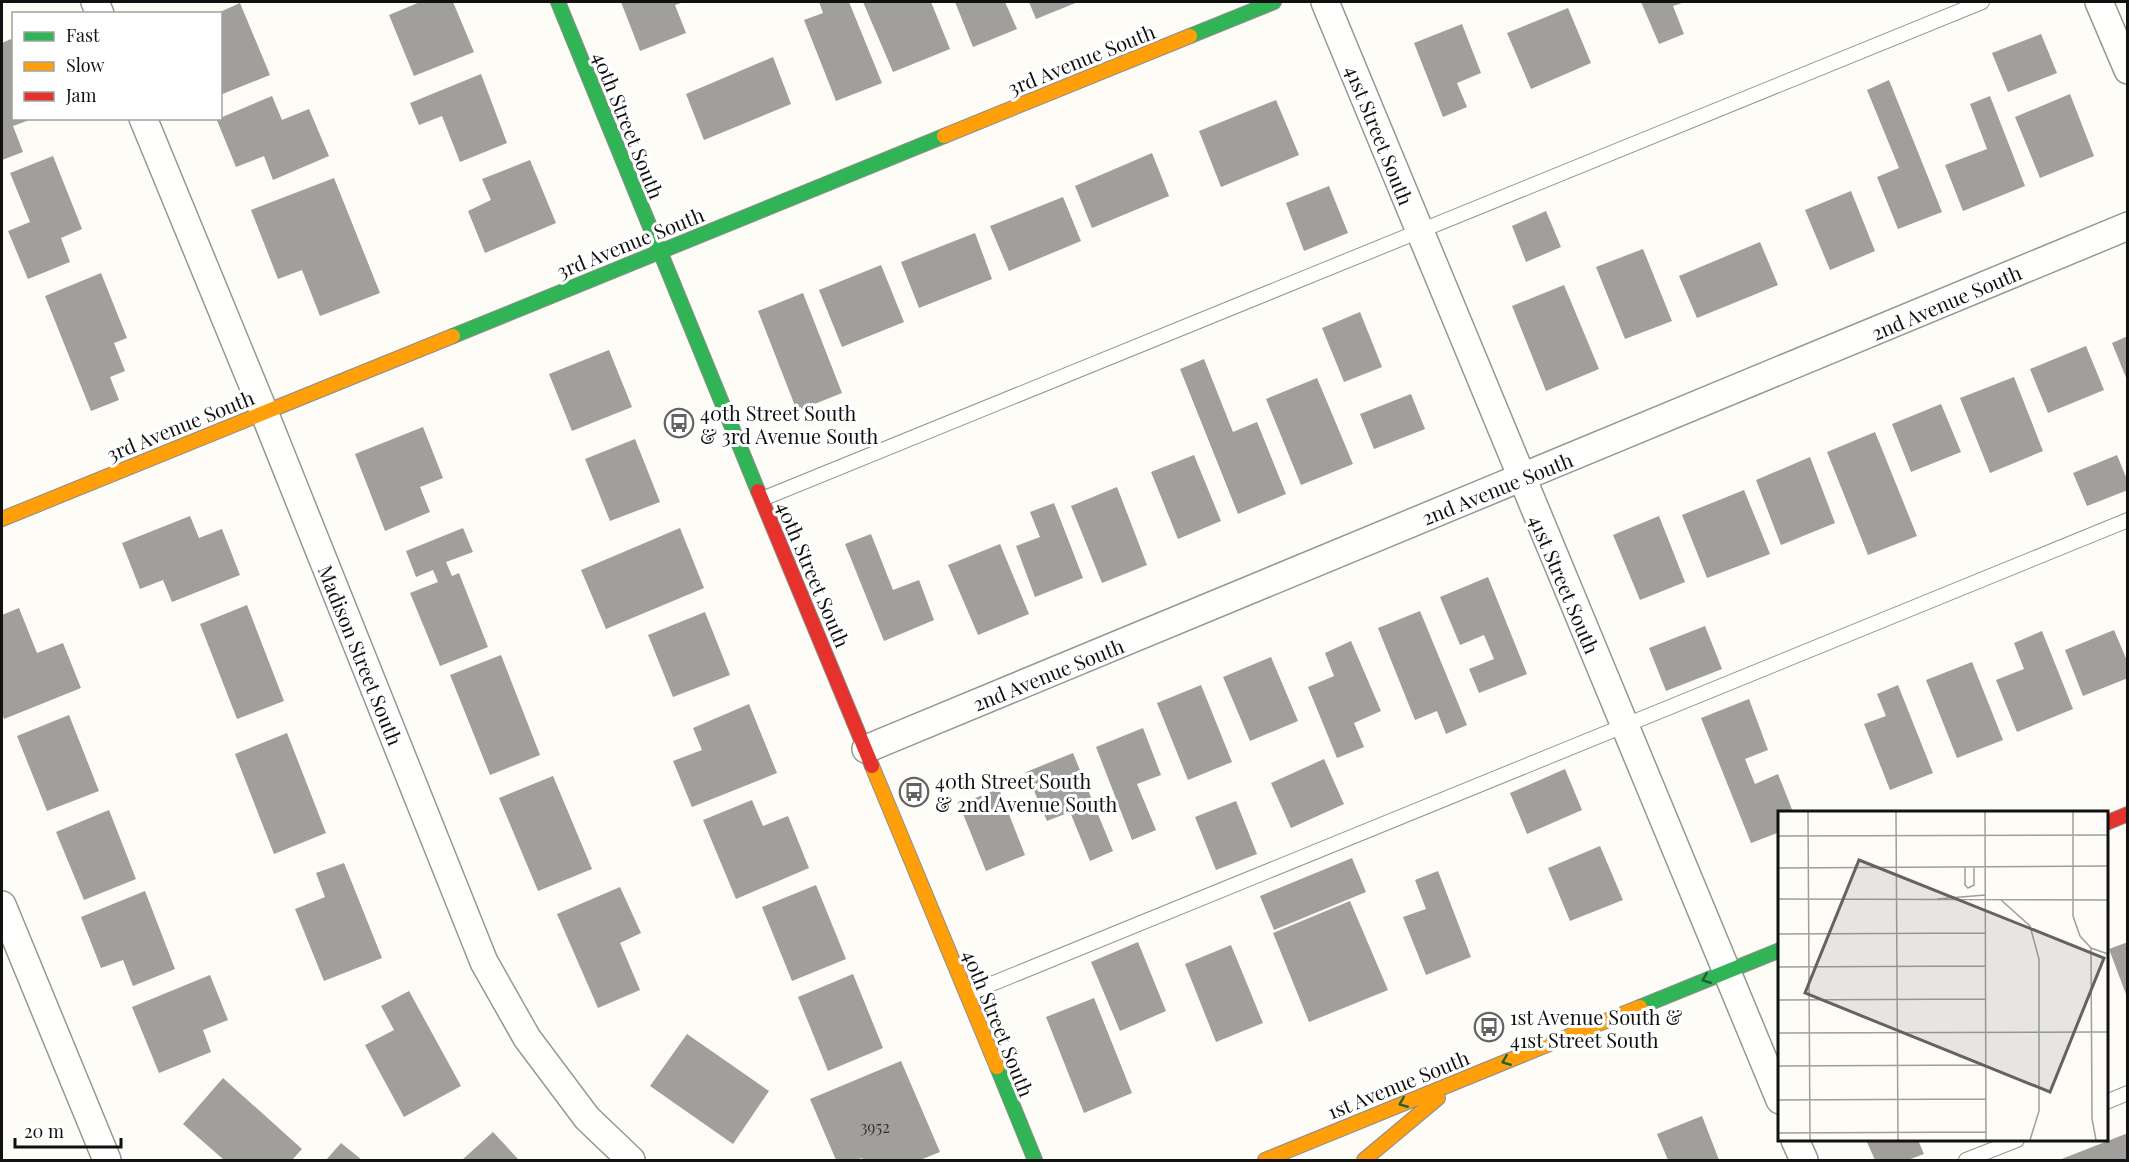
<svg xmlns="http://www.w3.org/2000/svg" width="2129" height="1162" viewBox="0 0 2129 1162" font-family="'Playfair Display',serif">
  <rect width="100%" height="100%" fill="#fdfcf7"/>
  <g fill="#a19f9c">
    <polygon points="420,2 453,2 474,52 414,76 389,15"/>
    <polygon points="621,2 684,2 675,5 686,33 640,51"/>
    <polygon points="819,2 849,2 882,83 836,101 804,20 823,13"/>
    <polygon points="863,2 931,2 950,49 893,72"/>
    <polygon points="955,2 1005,2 1017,29 973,47"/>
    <polygon points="1029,2 1078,2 1036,19"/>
    <polygon points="1641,2 1685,2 1673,6 1684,34 1659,44"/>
    <polygon points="240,3 270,75 220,95 220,12"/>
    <polygon points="1568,8 1591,63 1531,89 1507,33"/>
    <polygon points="1462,24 1481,73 1457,83 1467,107 1443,117 1414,43"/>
    <polygon points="2041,34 2057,73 2008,92 1992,53"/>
    <polygon points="11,39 14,45 14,118 32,119 13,126 23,152 2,160 2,43"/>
    <polygon points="773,57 791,104 704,140 686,94"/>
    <polygon points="481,74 507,143 460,162 442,116 419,125 410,103"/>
    <polygon points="1889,80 1942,212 1898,229 1877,177 1899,168 1867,90"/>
    <polygon points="2070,94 2094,156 2040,178 2015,117"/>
    <polygon points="272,96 282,120 309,109 329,156 273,180 264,156 236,167 216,118 220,118"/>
    <polygon points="1990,96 2025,186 1963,211 1945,165 1987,149 1970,104"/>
    <polygon points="1276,100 1299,155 1221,187 1199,131"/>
    <polygon points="1152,153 1169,196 1092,228 1075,186"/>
    <polygon points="53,156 82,229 61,238 70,262 28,279 8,231 30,222 10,173"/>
    <polygon points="530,160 556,223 485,253 468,211 491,200 482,179"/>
    <polygon points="334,178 380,293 320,316 302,270 278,279 251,210"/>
    <polygon points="1329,186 1348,233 1304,251 1286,203"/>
    <polygon points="1851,191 1875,251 1830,270 1805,210"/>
    <polygon points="1063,197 1081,241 1009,271 990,226"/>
    <polygon points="1546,211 1561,247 1526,262 1512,226"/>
    <polygon points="975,233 992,279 919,308 901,262"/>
    <polygon points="1760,242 1778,285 1697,318 1679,276"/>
    <polygon points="1643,249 1672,321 1625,339 1596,267"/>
    <polygon points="881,265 904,322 842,347 819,290"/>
    <polygon points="101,273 127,338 114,343 125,371 110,377 119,400 91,411 45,296"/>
    <polygon points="1564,285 1599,369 1546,391 1512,306"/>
    <polygon points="803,293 842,393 797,411 758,311"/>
    <polygon points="1360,312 1382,367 1344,382 1322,328"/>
    <polygon points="2128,336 2128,380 2127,380 2112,343"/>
    <polygon points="2086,346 2104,390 2048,413 2030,369"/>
    <polygon points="609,350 632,407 572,431 549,374"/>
    <polygon points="1204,359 1233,432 1257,422 1286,494 1238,514 1180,369"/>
    <polygon points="2014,377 2043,451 1990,473 1960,398"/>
    <polygon points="1317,378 1353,464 1301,485 1266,399"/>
    <polygon points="1411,394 1425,429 1374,449 1360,414"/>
    <polygon points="1941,404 1961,452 1911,472 1892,424"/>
    <polygon points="423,427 443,478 420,487 430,512 385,531 355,454"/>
    <polygon points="1875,432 1917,536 1868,555 1827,452"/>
    <polygon points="635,439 660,502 610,521 585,459"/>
    <polygon points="1194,455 1221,521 1178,539 1151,472"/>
    <polygon points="2117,455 2128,482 2128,490 2087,506 2073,473"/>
    <polygon points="1810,457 1835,523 1781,545 1756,480"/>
    <polygon points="1117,487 1147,565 1102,583 1071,506"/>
    <polygon points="1744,490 1770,554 1707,578 1682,515"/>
    <polygon points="1054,503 1083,578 1035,597 1016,546 1040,537 1030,512"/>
    <polygon points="190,516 199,538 222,529 240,575 172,602 163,580 140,589 122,543"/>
    <polygon points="1659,516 1685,582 1640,600 1613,535"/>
    <polygon points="463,528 473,552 446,562 452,576 459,573 488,647 440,666 410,593 438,582 433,570 416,577 406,551"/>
    <polygon points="680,528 704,588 606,629 581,570"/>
    <polygon points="871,534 893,590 919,580 934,620 884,641 845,544"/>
    <polygon points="1000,544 1029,614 978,635 948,565"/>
    <polygon points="1488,577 1527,674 1479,693 1469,669 1494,659 1484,635 1460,645 1440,597"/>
    <polygon points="247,605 284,701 237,719 200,624"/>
    <polygon points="19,608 37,653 63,643 81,688 4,719 2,713 2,615"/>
    <polygon points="1420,611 1467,725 1446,734 1437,711 1415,720 1378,628"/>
    <polygon points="705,612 730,675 673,697 648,635"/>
    <polygon points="1705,626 1722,669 1666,691 1649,648"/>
    <polygon points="2114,630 2128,663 2128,678 2083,696 2065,650"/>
    <polygon points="2042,631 2073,709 2017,732 1996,680 2024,669 2014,643"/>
    <polygon points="1351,641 1381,711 1354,723 1364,747 1337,758 1308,687 1334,676 1325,653"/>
    <polygon points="501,655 540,755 490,775 450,675"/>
    <polygon points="1271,657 1298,721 1250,741 1223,677"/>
    <polygon points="1972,662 2003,740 1957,758 1926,680"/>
    <polygon points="1201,685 1232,762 1188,780 1157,703"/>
    <polygon points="1898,685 1933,773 1890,790 1864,724 1886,716 1877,694"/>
    <polygon points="1749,699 1768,750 1745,759 1755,784 1778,774 1793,812 1780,812 1780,832 1751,843 1701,718"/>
    <polygon points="749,704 777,773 692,807 673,761 702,750 693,728"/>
    <polygon points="69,715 99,791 47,811 17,736"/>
    <polygon points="1143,728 1161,775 1137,784 1156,830 1132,840 1096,747"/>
    <polygon points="287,733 326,833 274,854 235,754"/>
    <polygon points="1073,753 1113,851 1090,861 1070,812 1047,821 1026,772"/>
    <polygon points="1324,759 1344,804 1291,828 1271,783"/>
    <polygon points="1565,769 1582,810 1527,834 1510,793"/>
    <polygon points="553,776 592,869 538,891 499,798"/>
    <polygon points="999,789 1025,855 986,871 959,804"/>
    <polygon points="752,800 763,826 788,816 809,868 736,899 703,820"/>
    <polygon points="1236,801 1257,854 1216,870 1195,817"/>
    <polygon points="109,810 136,879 84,900 56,832"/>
    <polygon points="1600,846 1623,900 1570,921 1548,868"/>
    <polygon points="1352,858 1366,892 1274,930 1260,896"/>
    <polygon points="344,863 382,958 324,981 295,909 325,897 316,873"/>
    <polygon points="1438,871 1471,957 1426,975 1403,917 1426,909 1415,880"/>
    <polygon points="816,885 846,959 792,981 762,907"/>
    <polygon points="620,887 641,933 620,943 640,990 598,1008 557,914"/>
    <polygon points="145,891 175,969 133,986 123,960 101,968 81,917"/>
    <polygon points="1350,901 1388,990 1309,1022 1273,933"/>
    <polygon points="1138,942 1166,1011 1120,1031 1091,962"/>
    <polygon points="2128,942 2128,997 2127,997 2109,949"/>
    <polygon points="1231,945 1263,1023 1216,1042 1185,964"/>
    <polygon points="853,974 883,1048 828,1071 798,997"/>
    <polygon points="210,975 228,1020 203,1030 211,1052 159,1073 132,1007"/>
    <polygon points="409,991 461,1086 404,1117 365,1045 394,1030 381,1006"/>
    <polygon points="1094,998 1132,1093 1084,1113 1046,1017"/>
    <polygon points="687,1034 769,1091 733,1144 650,1086"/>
    <polygon points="901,1061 940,1152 920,1160 863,1160 862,1158 856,1160 836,1160 810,1099"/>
    <polygon points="223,1078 302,1149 292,1160 224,1160 183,1124"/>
    <polygon points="1702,1116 1719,1160 1668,1160 1657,1134"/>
    <polygon points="493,1132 519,1160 462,1160"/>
    <polygon points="2128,1133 2128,1160 2059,1160"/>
    <polygon points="1866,1140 1918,1140 1924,1154 1908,1160 1875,1160"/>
    <polygon points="341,1143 362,1160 326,1160"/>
  </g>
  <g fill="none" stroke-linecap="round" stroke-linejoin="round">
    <g stroke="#979795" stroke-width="16">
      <g id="lane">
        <polyline points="762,499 1982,2"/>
        <polyline points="967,994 2128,520"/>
        <polyline points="2106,1102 2128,1093"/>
        <polyline points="1966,1160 2017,1140"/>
      </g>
    </g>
    <g stroke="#979795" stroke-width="30">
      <g id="street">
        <polyline points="95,2 100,14"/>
        <polyline points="1325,2 1780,1100"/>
        <polyline points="2099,2 2128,70"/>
        <polyline points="143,118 264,412 484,962 527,1038 587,1118 631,1160"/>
        <polyline points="866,749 2128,226"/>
        <polyline points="2,905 107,1160"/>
        <polyline points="1795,1140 1804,1160"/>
      </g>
    </g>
    <g stroke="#8e8d8b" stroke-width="16">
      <g id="fast">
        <polyline points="558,2 758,491"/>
        <polyline points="1190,36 1274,2"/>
        <polyline points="453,336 944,136"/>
        <polyline points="1640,1007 1780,950"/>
        <polyline points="997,1067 1035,1160"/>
      </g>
    </g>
    <g stroke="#8e8d8b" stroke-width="16">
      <g id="slow">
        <polyline points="944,136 1190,36"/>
        <polyline points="2,519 453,336"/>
        <polyline points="872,766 997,1067"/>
        <polyline points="1265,1160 1640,1007"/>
        <polyline points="1364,1160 1438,1098"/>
      </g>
    </g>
    <g stroke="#8e8d8b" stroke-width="16">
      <g id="jam">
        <polyline points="758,491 872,766"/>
        <polyline points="2106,823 2128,814"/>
      </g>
    </g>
    <use href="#lane" stroke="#fffffe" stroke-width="14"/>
    <use href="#street" stroke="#fffffe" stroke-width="27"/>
    <use href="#fast" stroke="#30b455" stroke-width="14"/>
    <use href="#slow" stroke="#ff9f0a" stroke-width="14"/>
    <use href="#jam" stroke="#e5322d" stroke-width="14"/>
  </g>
  <defs><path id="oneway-chevron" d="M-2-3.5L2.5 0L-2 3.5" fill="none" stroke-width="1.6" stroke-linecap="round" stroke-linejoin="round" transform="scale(1.5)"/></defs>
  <g stroke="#206233">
    <use href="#oneway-chevron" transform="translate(1706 979) rotate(158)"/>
    <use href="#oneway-chevron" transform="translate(1506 1061) rotate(158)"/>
    <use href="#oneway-chevron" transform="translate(1403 1103) rotate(158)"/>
  </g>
  <defs>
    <g id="bus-ring" transform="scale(1.5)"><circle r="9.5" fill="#fff" stroke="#646362" stroke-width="1.5"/><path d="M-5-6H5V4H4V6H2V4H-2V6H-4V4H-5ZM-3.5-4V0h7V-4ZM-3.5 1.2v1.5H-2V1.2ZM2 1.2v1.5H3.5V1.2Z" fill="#646362"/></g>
  </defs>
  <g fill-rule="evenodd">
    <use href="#bus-ring" x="679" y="423"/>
    <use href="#bus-ring" x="914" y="792"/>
    <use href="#bus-ring" x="1489" y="1027"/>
  </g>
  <g text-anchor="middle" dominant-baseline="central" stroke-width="6" stroke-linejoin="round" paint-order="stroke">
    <g font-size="16" fill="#353434">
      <text x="875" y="1126">3952</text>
    </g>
    <g font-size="20" fill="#111" stroke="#fff">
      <text transform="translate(1081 59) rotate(-22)">3rd Avenue South</text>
      <text transform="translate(629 125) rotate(68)">40th Street South</text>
      <text transform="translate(1380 135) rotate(68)">41st Street South</text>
      <text transform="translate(630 242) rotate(-22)">3rd Avenue South</text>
      <text transform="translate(1946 302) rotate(-23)">2nd Avenue South</text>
      <text transform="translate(180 425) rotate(-22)">3rd Avenue South</text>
      <text transform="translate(1497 488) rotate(-22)">2nd Avenue South</text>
      <text transform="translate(814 574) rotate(67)">40th Street South</text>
      <text transform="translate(1565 584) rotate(67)">41st Street South</text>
      <text transform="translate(361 655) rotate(68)">Madison Street South</text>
      <text transform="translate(1048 674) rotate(-22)">2nd Avenue South</text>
      <text transform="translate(999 1023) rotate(68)">40th Street South</text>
      <text transform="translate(1398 1084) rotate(-22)">1st Avenue South</text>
    </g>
    <g font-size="20" fill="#111" stroke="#fff" text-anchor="start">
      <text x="700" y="412">40th Street South<tspan x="700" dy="23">&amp; 3rd Avenue South</tspan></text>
      <text x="935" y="780">40th Street South<tspan x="935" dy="23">&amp; 2nd Avenue South</tspan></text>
      <text x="1510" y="1016">1st Avenue South &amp;<tspan x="1510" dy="23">41st Street South</tspan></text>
    </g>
  </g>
  <g transform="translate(1778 811)">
    <rect width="330" height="330" fill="#fdfcf7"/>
    <path fill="none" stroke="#9f9e9b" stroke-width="1.5" d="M 30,1 L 32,329M 118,1 L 120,329M 207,1 L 208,329M 295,1 L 295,105 L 302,125 L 313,137 L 314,308 L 318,329M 0,25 L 330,24M 187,56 L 187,74 L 190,77 L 196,74 L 196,56M 0,57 L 330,55M 0,88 L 330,89M 159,88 L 207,84M 223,89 L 252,115 L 261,148 L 261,300 L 252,329M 0,123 L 207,122M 313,137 L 330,143M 0,156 L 207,155M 0,189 L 207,188M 0,222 L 330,221M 0,255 L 208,254M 0,289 L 208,288M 0,322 L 208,321"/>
    <path fill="#646362" fill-opacity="0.15" stroke="#646362" stroke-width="3" d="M 81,49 L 326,147 L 272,281 L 27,182 Z"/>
    <rect width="330" height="330" fill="none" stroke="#111" stroke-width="3"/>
  </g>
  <rect width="2129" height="1162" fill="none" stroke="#111111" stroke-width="6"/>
  <rect x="12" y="12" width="210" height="108" fill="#ffffff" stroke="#a0a0a0" stroke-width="1.5"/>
  <rect x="24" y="32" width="30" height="9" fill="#30b455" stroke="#a0a0a0" stroke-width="1.5"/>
  <text x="66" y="42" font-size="18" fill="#111111">Fast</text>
  <rect x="24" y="62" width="30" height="9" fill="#ff9f0a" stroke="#a0a0a0" stroke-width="1.5"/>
  <text x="66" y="72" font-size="18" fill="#111111">Slow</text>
  <rect x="24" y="92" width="30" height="9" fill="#e5322d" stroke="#a0a0a0" stroke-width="1.5"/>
  <text x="66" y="102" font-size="18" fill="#111111">Jam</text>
  <path d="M15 1138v9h106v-9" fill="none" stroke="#111111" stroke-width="3"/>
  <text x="24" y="1138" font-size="18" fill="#111111" stroke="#ffffff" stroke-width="4.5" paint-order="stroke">20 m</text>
</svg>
